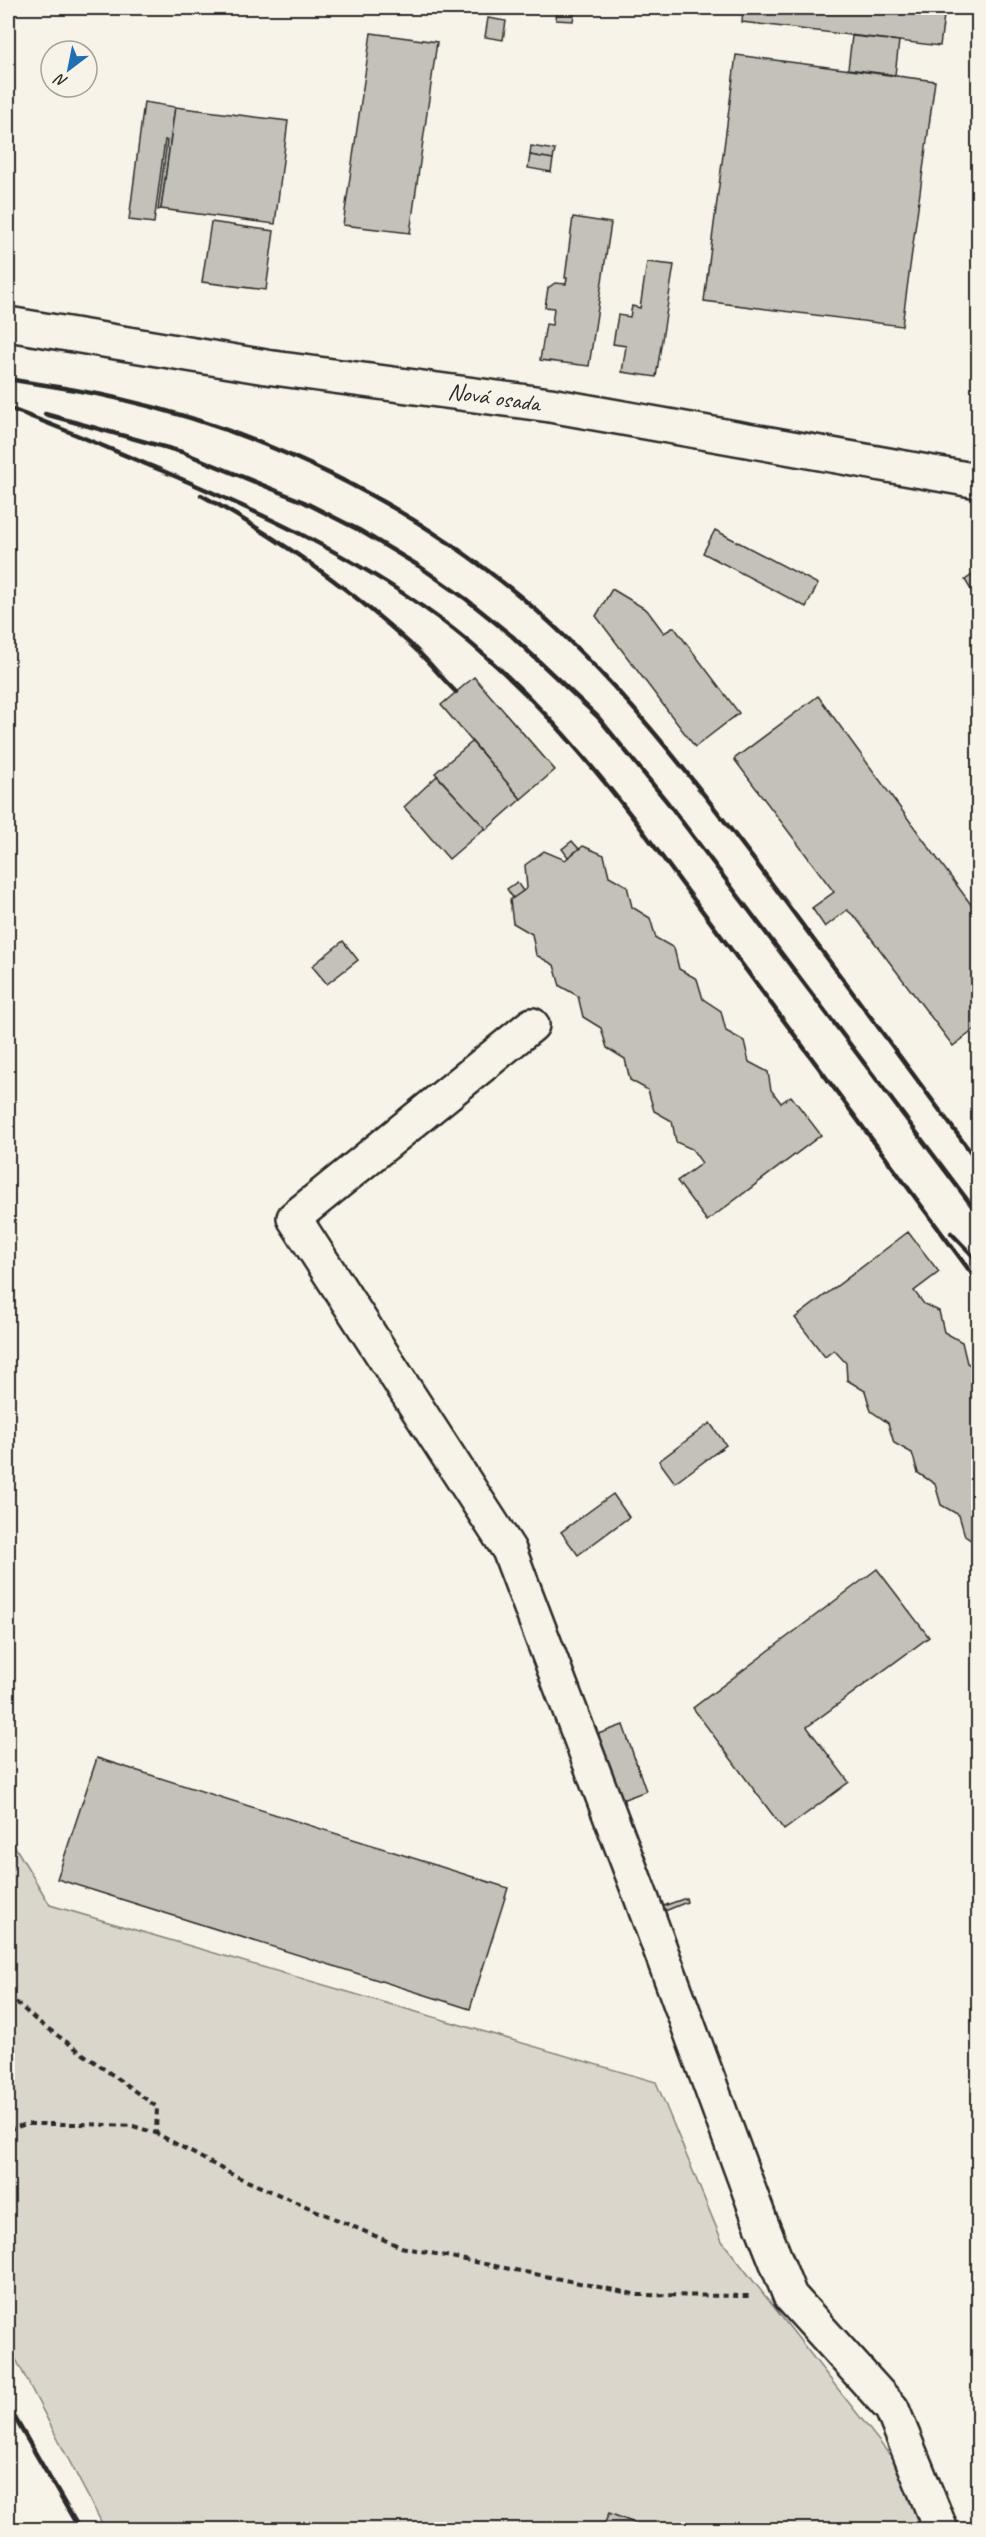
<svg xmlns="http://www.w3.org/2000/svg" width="986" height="2537" viewBox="0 0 986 2537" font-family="Caveat,sans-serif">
  <rect width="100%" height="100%" fill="#f7f3e8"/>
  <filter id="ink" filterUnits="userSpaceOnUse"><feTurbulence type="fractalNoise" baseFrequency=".0167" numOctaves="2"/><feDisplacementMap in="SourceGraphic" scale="12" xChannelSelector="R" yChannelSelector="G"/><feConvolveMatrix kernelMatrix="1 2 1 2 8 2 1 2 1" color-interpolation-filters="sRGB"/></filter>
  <g filter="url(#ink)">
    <polygon fill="#dad6cc" stroke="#82807c" stroke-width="1.5" points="8,1835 50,1905 656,2082 722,2241 929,2505 938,2529 105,2529 8,2344"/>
    <g fill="#c4c1b9" stroke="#2b2b2b" stroke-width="1.5">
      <polygon points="557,8 575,8 573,21 556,20"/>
      <polygon points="743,8 945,8 940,46 742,22"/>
      <polygon points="488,18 506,21 503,40 485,37"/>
      <polygon points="371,33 437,42 410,233 343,225"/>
      <polygon points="852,36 899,41 895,75 848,69"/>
      <polygon points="736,55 935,81 902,326 704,301"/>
      <polygon points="144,102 175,107 161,209 158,210 167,141 165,140 154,223 129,220"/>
      <polygon points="175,107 288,121 275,224 161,209"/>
      <polygon points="531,146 555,150 553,159 530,155"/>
      <polygon points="530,155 553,159 551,172 528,168"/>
      <polygon points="573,217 611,223 589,366 540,360 546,324 552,325 554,308 545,307 548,288 555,283 566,284 567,278 565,278"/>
      <polygon points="211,222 274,231 266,290 202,282"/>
      <polygon points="647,262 674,265 656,377 622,372 626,346 613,344 618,315 630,317 632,306 640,308"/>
      <polygon points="715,530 818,584 806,607 703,553"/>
      <polygon points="978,571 978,601 965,580"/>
      <polygon points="612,589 647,610 664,633 674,627 739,713 695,747 596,616"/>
      <polygon points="474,677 555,770 521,799 441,705"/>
      <polygon points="818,696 978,914 978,1027 953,1046 856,918 847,910 825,927 812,908 834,892 734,759"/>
      <polygon points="472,742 521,799 486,830 435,773"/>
      <polygon points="437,776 485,828 449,859 404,807"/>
      <polygon points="572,841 579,849 568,857 562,849"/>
      <polygon points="583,846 604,855 609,876 627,886 632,907 650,918 656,938 674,948 679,969 697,979 703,999 721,1011 726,1031 744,1041 749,1062 768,1072 771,1090 781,1103 791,1096 821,1135 707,1221 677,1181 702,1163 692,1149 676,1142 672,1121 654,1111 648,1090 630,1080 625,1059 607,1048 601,1028 583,1017 578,996 560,986 554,965 536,955 532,934 513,923 510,900 527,888 525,865 544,851 565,860"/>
      <polygon points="517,882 523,891 513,898 507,889"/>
      <polygon points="343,941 358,960 327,984 312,966"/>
      <polygon points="908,1232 939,1272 914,1291 924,1304 939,1311 944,1332 962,1342 967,1363 978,1369 978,1545 965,1536 959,1515 941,1505 935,1484 918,1473 912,1453 894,1443 888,1423 871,1411 865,1391 847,1380 846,1363 834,1350 825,1357 795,1318"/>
      <polygon points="710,1423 726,1445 675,1483 659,1461"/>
      <polygon points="613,1494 629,1517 578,1555 561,1532"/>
      <polygon points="877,1569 929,1637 807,1727 849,1782 784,1830 693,1708"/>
      <polygon points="623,1725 646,1791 622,1800 598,1734"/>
      <polygon points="97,1758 508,1888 470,2009 57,1879"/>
      <polygon points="686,1898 687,1902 660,1913 658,1908"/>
      <polygon points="609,2513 652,2530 602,2530"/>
    </g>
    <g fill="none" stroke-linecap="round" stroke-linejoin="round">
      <g stroke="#2b2b2b" stroke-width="38">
        <g id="minor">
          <polyline points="8,324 266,367 550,405 978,481"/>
          <polyline points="532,1025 294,1218 509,1550 641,1897 761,2223 790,2296 892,2409 941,2530"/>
        </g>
      </g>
      <g stroke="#2b2b2b" stroke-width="4" stroke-dasharray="6 4.5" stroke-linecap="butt">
        <polyline points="8,1995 36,2020 157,2107 156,2133 233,2175 401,2247 639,2295 749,2296"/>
        <polyline points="8,2130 26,2124 83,2124 133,2126 156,2133"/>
      </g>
      <use href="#minor" stroke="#f7f3e8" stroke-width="33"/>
      <g stroke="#2b2b2b" stroke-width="4.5">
        <path d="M 8,379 C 44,385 81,390 116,398 C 263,431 405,501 521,597 C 620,680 696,783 773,885 C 841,977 910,1070 978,1162"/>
        <path d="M 8,408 C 60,427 112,450 163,471 C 266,515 364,560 453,629 C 523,684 580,750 634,819 L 978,1282"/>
        <polyline points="45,414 182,452 304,502 359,530 419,566 466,599 512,636 598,717 668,803 978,1214"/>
        <path d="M 201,495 C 275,536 346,585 408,642 C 425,657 440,676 456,692"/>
        <polyline points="951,1233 978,1261"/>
        <polyline points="8,2406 80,2530"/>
      </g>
    </g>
  </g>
  <g text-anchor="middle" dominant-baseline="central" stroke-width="6" stroke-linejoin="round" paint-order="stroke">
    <g font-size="24" fill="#2b2b2b" stroke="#f7f3e8">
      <text transform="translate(494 397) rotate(8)">Nová osada</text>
    </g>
  </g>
  <rect width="986" height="2537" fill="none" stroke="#f7f3e8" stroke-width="30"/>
  <rect x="15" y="15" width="956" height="2507" fill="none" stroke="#2b2b2b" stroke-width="2" filter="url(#ink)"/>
  <g transform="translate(69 69) rotate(212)"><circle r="28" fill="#f7f3e8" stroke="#a5a39c" stroke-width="1.5"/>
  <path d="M0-4.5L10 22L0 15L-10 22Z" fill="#1f6fb2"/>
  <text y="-9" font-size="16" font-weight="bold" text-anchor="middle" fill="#2b2b2b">N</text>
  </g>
</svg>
